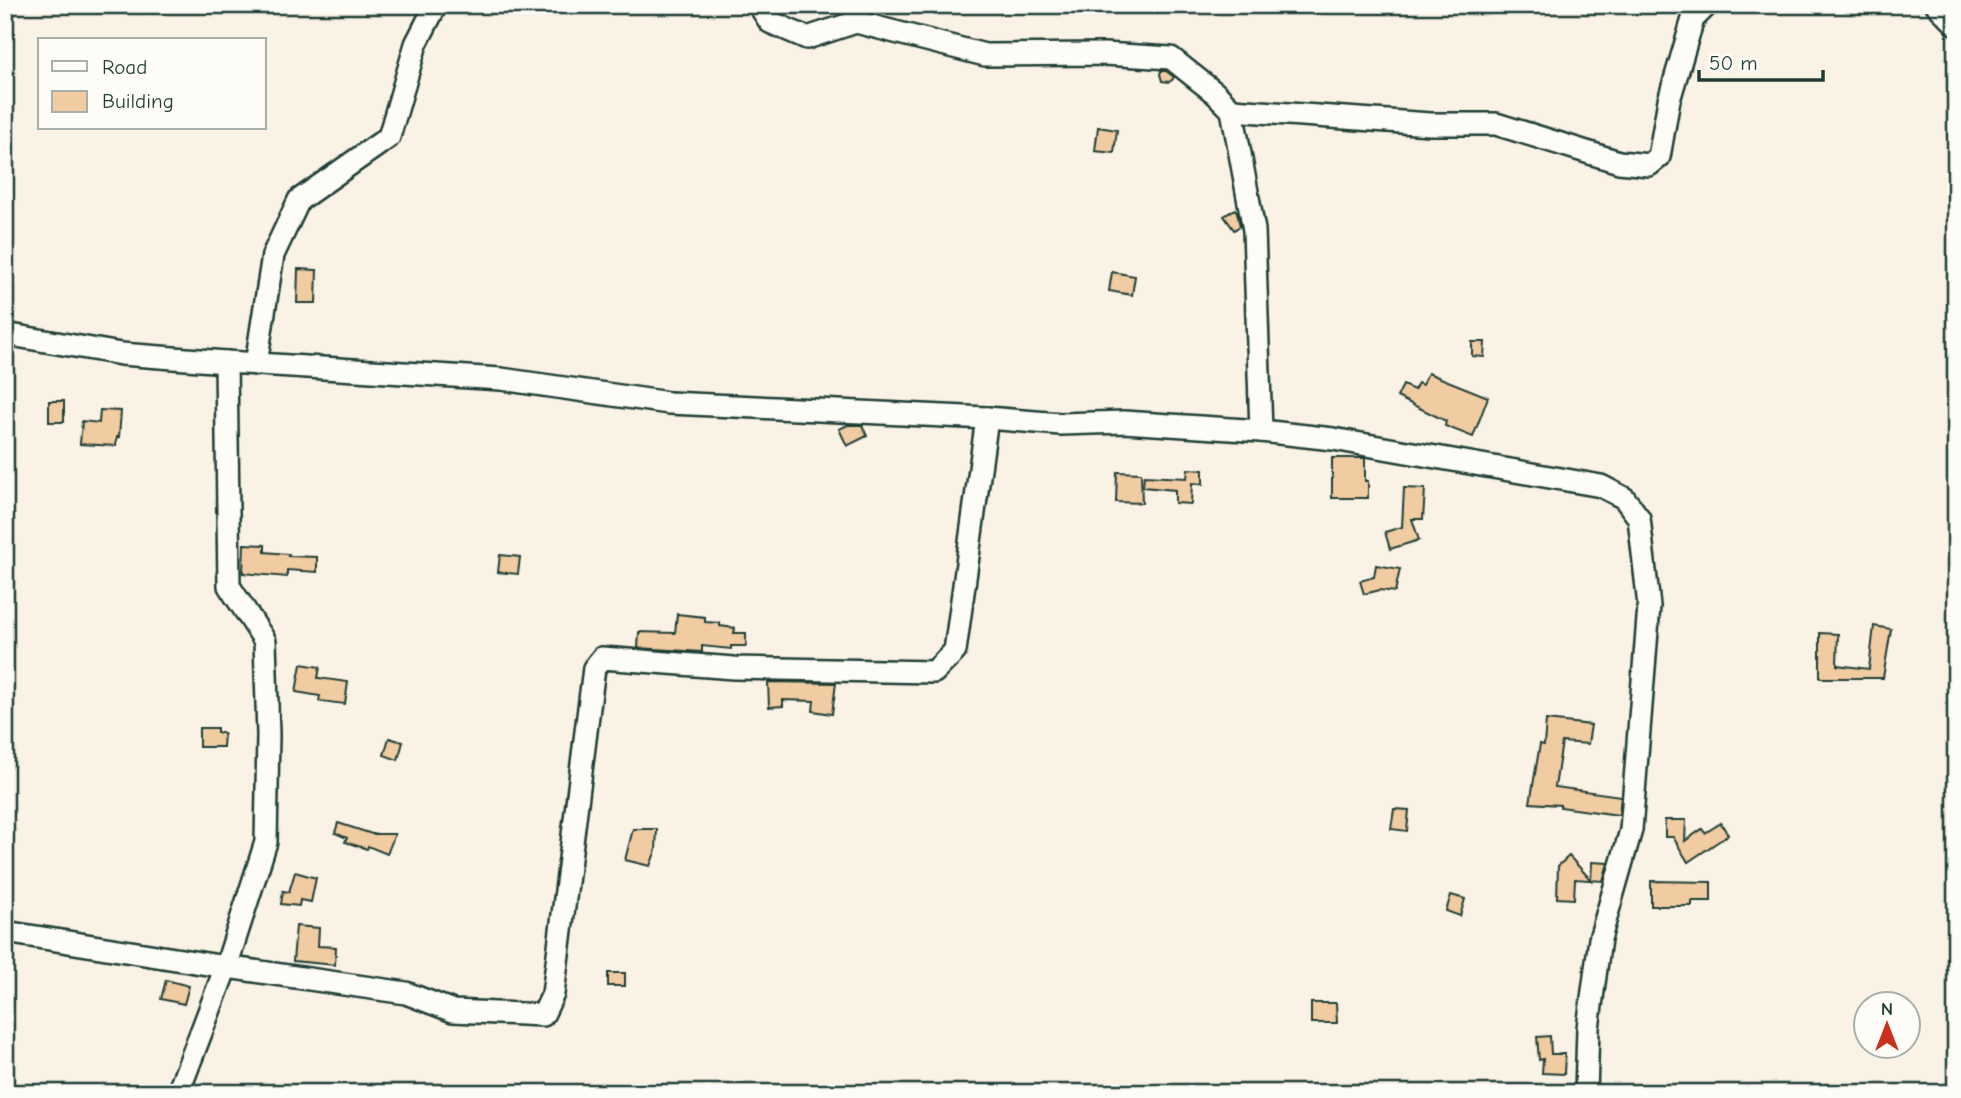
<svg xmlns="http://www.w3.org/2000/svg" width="1961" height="1098" viewBox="0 0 1961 1098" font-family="'Comic Neue',sans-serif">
  <rect width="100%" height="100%" fill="#fbf2e6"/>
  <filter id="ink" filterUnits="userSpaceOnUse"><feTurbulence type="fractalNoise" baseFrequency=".0143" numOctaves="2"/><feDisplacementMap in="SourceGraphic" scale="14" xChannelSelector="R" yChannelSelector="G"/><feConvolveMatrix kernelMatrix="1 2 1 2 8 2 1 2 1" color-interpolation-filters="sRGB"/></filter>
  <g filter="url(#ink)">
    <g fill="#f1cba1" stroke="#1f3d34" stroke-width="2">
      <polygon points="1161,71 1166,71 1174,77 1172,80 1169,82 1162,81 1160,74"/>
      <polygon points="1098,127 1117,130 1114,153 1095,151"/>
      <polygon points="1235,209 1237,212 1240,226 1234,230 1224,216"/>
      <polygon points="298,269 317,270 316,303 297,303"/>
      <polygon points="1112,272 1135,276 1132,295 1109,291"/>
      <polygon points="1472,342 1485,342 1484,357 1472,356"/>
      <polygon points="1428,373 1488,397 1473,437 1445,426 1446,421 1397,397 1403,385 1414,390 1418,383 1422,385"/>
      <rect x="49" y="401" width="15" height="21"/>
      <polygon points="100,410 121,411 119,437 117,437 116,446 80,444 82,421 99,423"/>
      <polygon points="848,425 862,425 867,436 847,446 839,429"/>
      <polygon points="1332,458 1365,458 1365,481 1368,481 1368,498 1332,498"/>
      <polygon points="1188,469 1203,470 1203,484 1192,483 1191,504 1175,503 1175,490 1143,487 1144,476 1187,478"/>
      <polygon points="1117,472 1141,473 1142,503 1116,502"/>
      <polygon points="1404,488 1425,489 1423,519 1412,519 1419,540 1390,549 1385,532 1402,527"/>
      <polygon points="244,544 265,545 265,552 289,554 288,556 317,557 317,572 287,570 287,577 243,573"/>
      <polygon points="500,555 520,557 518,574 498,572"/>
      <polygon points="1376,565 1400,569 1395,592 1380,590 1364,594 1360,581 1374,577"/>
      <polygon points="677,614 705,617 705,622 720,623 720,626 735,628 734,633 746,633 746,646 731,646 731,649 702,646 702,652 638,648 639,632 675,633"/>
      <polygon points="1874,626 1891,629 1883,678 1820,678 1820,633 1838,634 1837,665 1869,669"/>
      <polygon points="301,664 320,667 318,678 348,682 345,704 319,701 320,696 296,692"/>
      <polygon points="768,682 836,683 832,714 813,711 814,701 783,700 783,706 769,707"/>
      <polygon points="1546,720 1591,725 1588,744 1562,742 1555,787 1621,796 1619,815 1560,807 1560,805 1530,803 1540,744 1544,745"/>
      <polygon points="199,728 217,728 217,733 224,733 223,747 199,747"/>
      <polygon points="389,738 403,742 398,760 384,755"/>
      <polygon points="1394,809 1409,810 1407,831 1391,829"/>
      <polygon points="1665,820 1686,820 1685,841 1702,829 1705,833 1721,823 1728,835 1688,862 1673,837 1665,837"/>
      <polygon points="338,823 372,834 395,834 387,854 368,846 367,849 345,842 347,838 335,833"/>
      <polygon points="633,829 657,829 656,850 650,866 625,860"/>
      <polygon points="1569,856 1591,880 1592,862 1608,863 1603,881 1575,879 1574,899 1557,898 1558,866"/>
      <polygon points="295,872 316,878 311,902 300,900 299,906 281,904 283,891 289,892"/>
      <polygon points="1651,881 1711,882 1711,901 1692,901 1692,906 1651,906"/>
      <polygon points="1451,895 1465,899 1460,916 1446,911"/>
      <polygon points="296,926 319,928 318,946 336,947 335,965 293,961"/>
      <rect x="608" y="973" width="17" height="13"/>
      <polygon points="166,980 189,986 184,1004 161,999"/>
      <polygon points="1311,1003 1336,1003 1337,1023 1311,1023"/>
      <polygon points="1550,1036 1551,1054 1565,1054 1564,1074 1542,1073 1543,1059 1539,1060 1537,1037"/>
    </g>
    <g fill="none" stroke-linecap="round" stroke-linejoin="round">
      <g stroke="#1f3d34" stroke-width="26">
        <g id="minor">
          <polyline points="759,5 770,22 807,38 856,22 985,55 1104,54 1171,58 1215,93 1232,110 1254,230 1261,431"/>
          <polyline points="1937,5 1956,24"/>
          <polyline points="1232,110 1430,124 1496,124 1619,162 1649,165 1659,157 1669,100 1693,19 1707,5"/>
          <polyline points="5,334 121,354 226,362 501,379 669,403 987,418 1061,424 1124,422 1261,431 1333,439 1601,486 1624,498 1639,518 1649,606 1631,830 1600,939 1588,1028 1586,1093"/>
          <polyline points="256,364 273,255 299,200 389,137 416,44 436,5"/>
          <polyline points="5,932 226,967 406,993 453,1011 543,1015 553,994 594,668 602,658 734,668 934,672 955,651 987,418"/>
          <polyline points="178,1093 226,967 266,842 268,735 265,641 229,586 226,362"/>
        </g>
      </g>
      <use href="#minor" stroke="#fdfcf7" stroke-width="21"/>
    </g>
  </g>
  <rect width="1961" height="1098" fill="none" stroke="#fdfcf7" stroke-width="28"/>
  <rect x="14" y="14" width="1933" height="1070" fill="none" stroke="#1f3d34" stroke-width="2.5" filter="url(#ink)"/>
  <rect x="38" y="38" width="228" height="91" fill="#fdfcf7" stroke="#a4b0a9" stroke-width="2"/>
  <rect x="52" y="61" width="35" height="10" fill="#fdfcf7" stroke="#a4b0a9" stroke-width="2"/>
  <text x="102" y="74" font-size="21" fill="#1f3d34">Road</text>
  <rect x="52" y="91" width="35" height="21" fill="#f1cba1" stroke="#a4b0a9" stroke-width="2"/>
  <text x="102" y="108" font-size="21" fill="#1f3d34">Building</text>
  <g transform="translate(1887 1025)"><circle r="33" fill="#fdfcf7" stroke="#a4b0a9" stroke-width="2"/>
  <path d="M0-5L12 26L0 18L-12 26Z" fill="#c8321e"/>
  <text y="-10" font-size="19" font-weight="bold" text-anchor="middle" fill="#1f3d34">N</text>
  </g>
  <path d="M1699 70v10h124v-10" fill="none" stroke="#1f3d34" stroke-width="3.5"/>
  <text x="1709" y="70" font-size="21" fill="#1f3d34" stroke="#fdfcf7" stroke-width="5" paint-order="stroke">50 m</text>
</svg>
